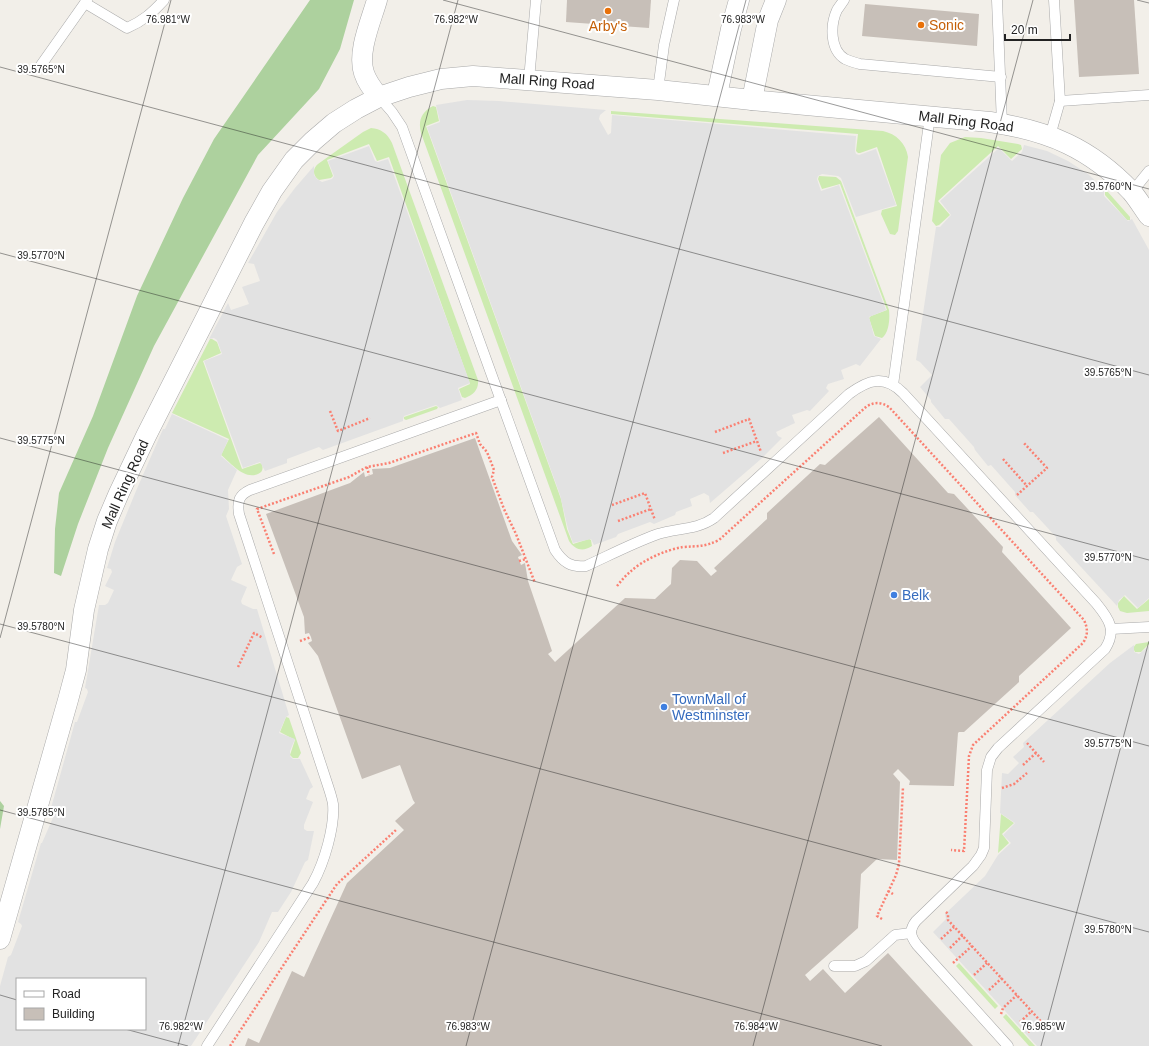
<svg xmlns="http://www.w3.org/2000/svg" width="1149" height="1046" viewBox="0 0 1149 1046" font-family="Helvetica,sans-serif">
  <rect width="100%" height="100%" fill="#f2efe9"/>
  <g fill="#cdebb0">
    <path d="M 433,106 L 436,107 L 439,121 L 426,126 L 561,499 L 567,529 L 573,544 L 589,539 L 591,540 L 592,546 C 583,552 575,550 569,541 L 421,133 C 418,121 421,112 433,106 Z"/>
    <path d="M 611,111 L 883,131 C 896,134 906,143 908,157 L 898,231 L 895,235 L 890,234 L 881,214 L 882,210 L 897,206 L 877,147 L 860,153 L 858,153 L 856,151 L 858,134 L 611,114 Z"/>
    <path d="M 371,128 C 381,129 387,133 392,143 L 478,380 C 479,390 473,395 465,398 L 462,397 L 459,389 L 470,384 L 389,157 L 377,161 L 369,144 L 327,160 L 333,176 L 331,178 L 319,180 C 313,176 312,169 318,164 L 363,132 Z"/>
    <polygon points="965,137 981,138 1018,144 1021,145 1022,149 1011,159 998,146 938,201 950,215 939,225 936,226 932,221 941,155 950,143"/>
    <path d="M 819,176 L 836,177 L 841,181 L 889,310 C 890,319 889,333 882,338 L 875,336 L 869,318 L 871,316 L 887,310 L 840,184 L 822,189 L 818,179 Z"/>
    <polygon points="1107,191 1130,217 1130,220 1127,220 1105,195 1105,192"/>
    <path d="M 210,339 L 212,339 L 217,342 L 221,353 L 203,361 L 242,469 L 260,463 L 262,464 C 263,469 263,472 258,474 C 244,480 231,463 221,455 L 229,439 L 172,413 Z"/>
    <polygon points="436,406 438,407 437,409 406,420 404,419 404,417"/>
    <polygon points="1124,596 1137,609 1149,599 1149,611 1127,613 1120,611 1118,607 1118,603"/>
    <polygon points="1149,642 1149,644 1141,652 1135,652 1133,648 1136,644"/>
    <polygon points="286,717 289,718 301,753 298,758 293,758 290,755 295,740 280,732"/>
    <polygon points="1001,814 1014,823 1002,834 1009,843 998,853"/>
    <polygon points="959,963 998,1006 995,1009 956,966"/>
    <polygon points="1006,1014 1035,1046 1029,1046 1003,1017"/>
  </g>
  <g fill="#add19e">
    <polygon points="310,0 354,0 340,49 319,89 258,155 154,346 108,448 78,524 61,576 54,573 55,529 59,493 93,416 137,296 183,198 214,139"/>
    <polygon points="0,801 4,806 0,829"/>
  </g>
  <g fill="#e2e2e2" fill-rule="evenodd">
    <polygon points="467,100 499,101 606,110 600,115 599,119 608,135 611,133 612,115 856,136 855,151 856,154 859,155 876,149 896,205 856,217 841,178 838,176 822,174 818,176 817,179 821,191 839,185 886,310 869,317 874,336 881,339 860,366 856,364 841,370 844,379 828,384 826,388 829,391 810,411 807,410 792,415 795,423 776,432 778,436 782,438 761,459 710,503 709,496 704,493 690,499 692,506 676,512 675,515 654,524 650,522 618,534 616,537 594,545 591,539 573,543 568,529 560,495 427,127 440,122 436,105"/>
    <polygon points="1024,145 1047,151 1068,161 1088,174 1105,190 1104,192 1104,196 1128,221 1132,219 1149,250 1149,598 1138,608 1125,595 1119,600 1117,606 1056,540 1056,537 1033,512 1030,512 1015,495 1015,492 991,465 988,466 975,450 974,447 949,419 945,419 931,402 931,400 920,387 932,375 920,362 916,360 936,227 940,227 951,215 940,201 999,148 1012,161 1022,152"/>
    <polygon points="369,146 375,161 378,162 388,159 470,383 458,388 462,400 440,408 436,405 404,416 403,419 403,421 323,450 319,447 287,459 287,463 265,471 260,462 243,468 204,361 222,354 217,340 214,338 209,339 228,303 231,310 249,304 242,287 260,281 254,264 248,263 277,212 295,188 314,166 314,175 317,179 322,182 332,179 334,176 328,161"/>
    <path d="M 172,414 L 228,440 L 221,456 L 237,470 L 228,490 L 229,509 L 226,516 L 242,564 L 237,567 L 231,580 L 247,587 L 241,601 L 242,604 L 253,609 L 257,609 L 289,715 L 286,717 L 279,733 L 295,739 L 290,751 L 290,756 L 293,759 L 300,759 L 313,787 L 310,789 L 306,799 L 313,802 L 304,825 L 304,829 L 307,831 L 314,831 L 308,860 L 305,862 L 291,892 L 278,912 L 272,912 L 259,942 L 191,1046 L 0,1046 L 0,986 L 8,957 L 11,955 L 22,926 L 21,924 L 18,922 L 41,843 L 42,843 L 55,813 L 55,810 L 51,808 L 75,722 L 77,722 L 88,692 L 87,689 L 85,688 L 99,605 L 105,605 L 108,603 L 114,590 L 105,586 L 112,572 L 111,569 L 107,568 L 115,542 L 136,491 L 163,429 L 165,429 ZM 17,979 L 145,979 L 145,1029 L 17,1029 Z"/>
    <polygon points="1134,645 1134,652 1139,654 1149,646 1149,1046 1037,1046 933,932 946,919 945,914 985,876 998,855 1011,843 1003,835 1015,823 1000,813 1002,773 1008,774 1019,763 1013,757 1024,747 1023,743 1110,663"/>
  </g>
  <g fill="#c7bfb8">
    <polygon points="567,0 651,0 649,28 566,22"/>
    <polygon points="1074,0 1134,0 1139,74 1079,77"/>
    <polygon points="865,4 979,14 977,46 862,36"/>
    <polygon points="879,417 948,493 954,494 1003,547 1002,552 1071,628 1019,676 1019,682 964,732 959,732 958,733 954,786 909,785 910,781 898,769 893,774 900,782 897,860 877,859 861,874 858,928 805,975 810,981 823,969 845,993 888,953 973,1046 245,1046 248,1038 259,1043 292,971 304,977 347,883 404,830 395,821 415,803 413,800 400,765 362,779 318,656 308,643 312,641 311,637 309,633 305,634 304,617 266,514 350,483 364,472 365,477 373,474 372,469 390,468 475,438 512,541 522,555 518,557 521,565 525,563 528,581 552,651 548,654 555,662 625,598 655,599 671,584 672,568 680,560 697,561 711,576 717,571 714,568 767,519 767,513 820,464 825,465"/>
  </g>
  <g fill="none" stroke-linecap="round" stroke-linejoin="round">
    <g stroke="#a9a9a9" stroke-width="11">
      <g id="lane">
        <path d="M 844,0 C 842,3 839,7 837,10 C 830,25 830,50 845,59 C 850,61 855,63 860,64 L 1001,77"/>
        <polyline points="997,0 1002,124"/>
        <path d="M 85,3 L 127,28 C 143,21 152,13 164,0"/>
        <polyline points="39,68 87,0"/>
        <polyline points="529,80 536,0"/>
        <polyline points="658,90 664,45 674,0"/>
        <path d="M 379,97 L 392,112 L 402,127 L 555,550 C 563,562 571,568 586,566 C 610,555 633,543 658,534 C 677,528 697,530 714,518 L 849,394 C 868,380 884,374 903,393 L 1096,603 C 1109,619 1117,630 1105,649 L 998,748 L 991,757 L 987,770 L 984,848 L 981,855 L 973,866 L 916,921 C 909,930 910,936 917,945 L 1008,1046"/>
        <polyline points="1060,101 1149,95"/>
        <polyline points="1050,136 1060,101 1054,0"/>
        <polyline points="1132,192 1149,171"/>
        <polyline points="893,385 930,116"/>
        <polyline points="1111,629 1149,627"/>
        <polyline points="834,966 855,966 866,961 895,935 911,933"/>
        <path d="M 207,1046 L 313,883 C 324,863 335,827 333,804 C 332,798 330,792 328,786 L 239,514 C 237,501 239,495 250,490 L 501,400"/>
      </g>
    </g>
    <g stroke="#a9a9a9" stroke-width="21">
      <g id="street">
        <path d="M 377,0 C 371,21 357,52 364,73 C 367,82 373,90 379,97"/>
        <polyline points="717,95 731,29 739,0"/>
        <polyline points="752,100 768,20 776,0"/>
        <path d="M 0,939 L 68,700 L 76,670 L 84,610 L 98,549 L 107,521 L 119,493 L 146,436 L 254,223 L 272,191 L 294,160 L 313,141 L 334,123 L 356,109 L 379,97 L 409,87 L 441,79 L 473,76 L 658,90 L 752,100 L 990,122 C 1049,131 1090,148 1131,191 C 1138,199 1143,208 1149,216"/>
      </g>
    </g>
    <g stroke="#fa8072" stroke-width="2.5" stroke-dasharray="2 2" stroke-linecap="butt">
      <polyline points="330,411 338,431 370,418"/>
      <polyline points="715,432 749,419 761,452"/>
      <polyline points="723,453 757,441"/>
      <polyline points="1003,459 1027,486"/>
      <polyline points="367,467 369,475"/>
      <polyline points="1017,495 1047,468 1023,442"/>
      <polyline points="612,505 645,493 655,520"/>
      <polyline points="618,521 651,509"/>
      <polyline points="274,554 257,509 349,477 367,467 389,463 476,433 480,444 487,452 494,470 492,477 504,509 516,534 535,583"/>
      <polyline points="519,561 526,559"/>
      <path d="M 617,586 C 621,581 625,576 630,572 C 643,560 665,550 683,547 C 697,546 705,547 719,540 L 867,406 C 875,402 881,402 889,407 L 1084,620 C 1088,629 1088,635 1083,643 L 973,745 L 969,756 L 964,851 L 951,850"/>
      <polyline points="300,641 311,637"/>
      <polyline points="238,667 254,633 263,638"/>
      <polyline points="1027,743 1044,762"/>
      <polyline points="1023,765 1036,753"/>
      <polyline points="1002,788 1014,784 1027,773"/>
      <polyline points="888,891 893,894"/>
      <polyline points="946,912 948,914 948,920 1046,1027"/>
      <polyline points="882,919 877,916 896,875 899,864 903,787"/>
      <polyline points="941,939 954,927"/>
      <polyline points="950,948 963,935"/>
      <polyline points="953,963 972,946"/>
      <polyline points="974,975 987,963"/>
      <polyline points="989,990 1002,978"/>
      <polyline points="1001,1014 1003,1008 1017,995"/>
      <polyline points="1020,1022 1032,1011"/>
      <polyline points="1028,1032 1041,1021"/>
      <polyline points="230,1046 337,884 396,830"/>
    </g>
    <use href="#lane" stroke="#fff" stroke-width="10"/>
    <use href="#street" stroke="#fff" stroke-width="20"/>
  </g>
  <path fill="none" stroke="#222" stroke-width="1" stroke-opacity="0.45" d="M 443,0 L 1149,189M 1137,0 L 1149,3M 0,67 L 1149,375M 0,253 L 1149,560M 0,438 L 1149,746M 0,624 L 1149,932M 0,638 L 171,0M 0,810 L 882,1046M 0,995 L 17,1000M 125,1029 L 188,1046M 178,1046 L 458,0M 466,1046 L 746,0M 753,1046 L 1033,0M 1041,1046 L 1149,641"/>
  <g fill="#e8710a" stroke="#fff" stroke-width="1.5">
    <circle cx="608" cy="11" r="4"/>
    <circle cx="921" cy="25" r="4"/>
  </g>
  <g fill="#3f7fe0" stroke="#fff" stroke-width="1.5">
    <circle cx="894" cy="595" r="4"/>
    <circle cx="664" cy="707" r="4"/>
  </g>
  <g text-anchor="middle" dominant-baseline="central" stroke-width="4" stroke-linejoin="round" paint-order="stroke">
    <g font-size="14" fill="#c56008" stroke="#fff" text-anchor="start">
      <text x="929" y="25">Sonic</text>
      <text x="608" y="26" text-anchor="middle">Arby's</text>
    </g>
    <g font-size="14" fill="#222" stroke="#fff">
      <text transform="translate(547 81) rotate(4)">Mall Ring Road</text>
      <text transform="translate(966 121) rotate(7)">Mall Ring Road</text>
      <text transform="translate(125 484) rotate(-66)">Mall Ring Road</text>
    </g>
    <g font-size="14" fill="#366cbe" stroke="#fff" text-anchor="start">
      <text x="902" y="595">Belk</text>
      <text x="672" y="699">TownMall of<tspan x="672" dy="16">Westminster</tspan></text>
    </g>
  </g>
  <g font-size="10" text-anchor="middle" fill="#222" stroke="#fff" stroke-width="4" stroke-linejoin="round" paint-order="stroke">
    <text x="168" y="23">76.981°W</text>
    <text x="456" y="23">76.982°W</text>
    <text x="743" y="23">76.983°W</text>
    <text x="41" y="73">39.5765°N</text>
    <text x="1108" y="190">39.5760°N</text>
    <text x="41" y="259">39.5770°N</text>
    <text x="1108" y="376">39.5765°N</text>
    <text x="41" y="444">39.5775°N</text>
    <text x="1108" y="561">39.5770°N</text>
    <text x="41" y="630">39.5780°N</text>
    <text x="1108" y="747">39.5775°N</text>
    <text x="41" y="816">39.5785°N</text>
    <text x="1108" y="933">39.5780°N</text>
    <text x="181" y="1030">76.982°W</text>
    <text x="468" y="1030">76.983°W</text>
    <text x="756" y="1030">76.984°W</text>
    <text x="1043" y="1030">76.985°W</text>
  </g>
  <rect x="16" y="978" width="130" height="52" fill="#ffffff" stroke="#a7a7a7"/>
  <rect x="24" y="991" width="20" height="6" fill="#ffffff" stroke="#a7a7a7"/>
  <text x="52" y="998" font-size="12" fill="#222222">Road</text>
  <rect x="24" y="1008" width="20" height="12" fill="#c7bfb8" stroke="#a7a7a7"/>
  <text x="52" y="1018" font-size="12" fill="#222222">Building</text>
  <path d="M1005 34v6h65v-6" fill="none" stroke="#222222" stroke-width="2"/>
  <text x="1011" y="34" font-size="12" fill="#222222" stroke="#ffffff" stroke-width="3" paint-order="stroke">20 m</text>
</svg>
